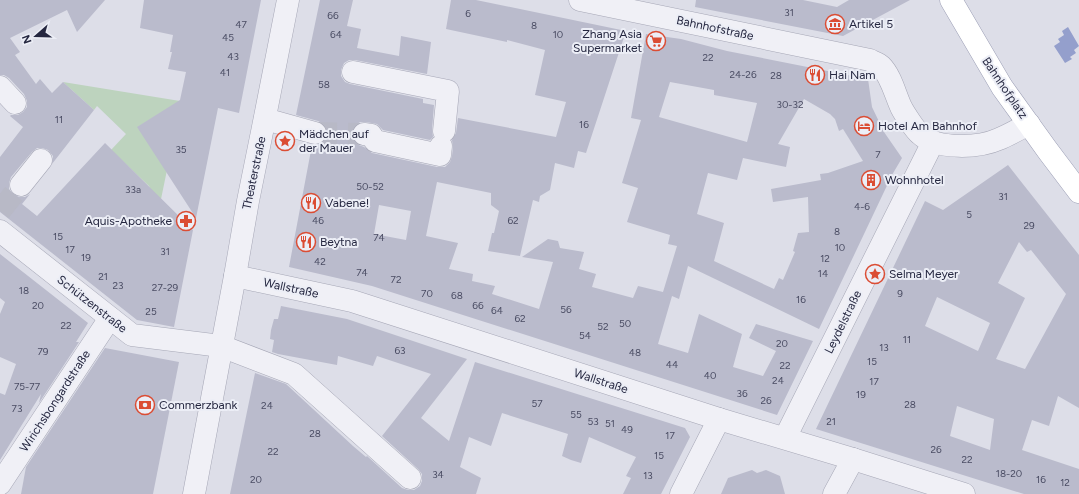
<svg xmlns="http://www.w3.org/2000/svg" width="1079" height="494" viewBox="0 0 1079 494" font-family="Figtree,sans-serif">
  <rect width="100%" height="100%" fill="#dddee8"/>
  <polygon fill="#bdd3be" points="63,82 180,101 138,127 167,170 160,204 158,203 149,186 111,150 126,134 97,106 94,110"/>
  <polygon fill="#949fcc" points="1068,27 1079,46 1074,50 1076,53 1070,57 1072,59 1065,63 1054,46 1060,42 1058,39 1064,35 1062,31"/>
  <g fill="#babbcc" fill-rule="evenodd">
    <polygon points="0,0 105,0 77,32 67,10 10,38 20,52 15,55 36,84 40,79 52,93 63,82 94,110 52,164 53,156 48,150 42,148 37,148 32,152 11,177 9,183 9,189 13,194 19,197 25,197 30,194 22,204 37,216 105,143 193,230 174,327 137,320 0,212 0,157 23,127 10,116 11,115 18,115 23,112 27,107 27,101 24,94 9,78 4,75 0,75"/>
    <polygon points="144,0 261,0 239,113 218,108 196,218 137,127 180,100 186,72 168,69 172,52 170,52 173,35 140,28"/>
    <path d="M 320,0 L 353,0 L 347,26 L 361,29 L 357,48 L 399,56 L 401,36 L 431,42 L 427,74 L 355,60 L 349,60 L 344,63 L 341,70 L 341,76 L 345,82 L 350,84 L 423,99 L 423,103 L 434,105 L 432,130 L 433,137 L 430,140 L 383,130 L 377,124 L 366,122 L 360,122 L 354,126 L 352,133 L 352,138 L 356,144 L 364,147 L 372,153 L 437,167 L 445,167 L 450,162 L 452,156 L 453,147 L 452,140 L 456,133 L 458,118 L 556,137 L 566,102 L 535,95 L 545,50 L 507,40 L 507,42 L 446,29 L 451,0 L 476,0 L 626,31 L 586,153 L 578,151 L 574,168 L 555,163 L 550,190 L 540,196 L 539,202 L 533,200 L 520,256 L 488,251 L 492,233 L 494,233 L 499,211 L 491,205 L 491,193 L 437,182 L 426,236 L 458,243 L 449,269 L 473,274 L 472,281 L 495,286 L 492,294 L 539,309 L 553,262 L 522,257 L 548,239 L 558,241 L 560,248 L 584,252 L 579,269 L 596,274 L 592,287 L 633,298 L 638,286 L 663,292 L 677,246 L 668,244 L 670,235 L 627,222 L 638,188 L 622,183 L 641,120 L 631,118 L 646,34 L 681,39 L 727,51 L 868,79 L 872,107 L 884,132 L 902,158 L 892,175 L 819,329 L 688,266 L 679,299 L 672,296 L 658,344 L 688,353 L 699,314 L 742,334 L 733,367 L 763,376 L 776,351 L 749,338 L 756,324 L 813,341 L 777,415 L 372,286 L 289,267 L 312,145 L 318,145 L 323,142 L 327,136 L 327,130 L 324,124 L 318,121 L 296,115 ZM 670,82 L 714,90 L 714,95 L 757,103 L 747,142 L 659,117 ZM 804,99 L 830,114 L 835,119 L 839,131 L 843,129 L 863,161 L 828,173 L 820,174 L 821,180 L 771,189 L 773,202 L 808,197 L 809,232 L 798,233 L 793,251 L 795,252 L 783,280 L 779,278 L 774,289 L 714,261 L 724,223 L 697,214 L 708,173 L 737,180 L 743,158 L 786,167 L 790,147 L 778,144 ZM 379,205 L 411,211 L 406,240 L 374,234 Z"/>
    <polygon points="696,0 803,0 837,7 849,0 910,0 843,36 695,7"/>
    <path d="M 1008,165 L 1079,255 L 1079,408 L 1058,396 L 1049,426 L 1032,420 L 1022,450 L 1079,469 L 1079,494 L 1024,494 L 816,429 L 925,201 L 943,210 ZM 1019,242 L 1027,252 L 1031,250 L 1066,294 L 1025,369 L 996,359 L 1025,298 L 998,283 ZM 937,297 L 990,323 L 978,351 L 925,326 ZM 957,406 L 994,419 L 990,450 L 950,436 Z"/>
    <polygon points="0,254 88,323 76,342 79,342 39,403 41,394 0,460 0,393 5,395 16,364 0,357 0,314 5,302 0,298"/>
    <polygon points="281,306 347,319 467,359 421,418 449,441 475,362 685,428 690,437 661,494 623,494 631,478 626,476 636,457 589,437 581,463 571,460 562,456 568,434 502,413 491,446 469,437 460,467 481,478 476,494 230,494 255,373 286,384 353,446 366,457 367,456 402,488 408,490 414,490 420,486 422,481 422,474 418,469 382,436 431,374 377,356 373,366 338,356 337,365 278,354 272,352 274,340 270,339 271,330 274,319 278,319"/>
    <polygon points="105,348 179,362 153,494 21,494 26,467"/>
    <polygon points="752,470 757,473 766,470 780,476 785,494 721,494 728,478"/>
  </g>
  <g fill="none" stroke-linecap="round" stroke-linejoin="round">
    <g stroke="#b8b9c6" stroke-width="22" stroke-dasharray="22 11" stroke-linecap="butt">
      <polyline points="315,133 364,134"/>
      <polyline points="0,211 21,185"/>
    </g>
    <g stroke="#a6a7b6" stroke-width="23">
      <g id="minor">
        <path d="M 580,0 L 870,60 C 873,62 878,63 881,66 C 891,76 895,94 901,107 C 904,113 915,130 920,134 C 937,150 979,148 999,139 C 1009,135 1019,129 1029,124"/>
        <polyline points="353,72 448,91 444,131"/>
        <polyline points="0,87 15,103"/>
        <polyline points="265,119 315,133"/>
        <polyline points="364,134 371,135 375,141 440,155 441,146"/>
        <polyline points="21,185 41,160"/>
        <polyline points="0,231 132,335 221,346 294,374 410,478"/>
        <polyline points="235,276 352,301 719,419 853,459 964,494"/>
        <polyline points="785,438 933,142"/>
        <polyline points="0,484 110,318"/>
        <polyline points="194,494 235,276 248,201 262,132 288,0"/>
        <polyline points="681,494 719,419"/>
        <polyline points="834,494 853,459"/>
      </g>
    </g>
    <g stroke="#9b9eb5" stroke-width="23">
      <polyline id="major" points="951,0 1002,87 1048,151 1079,192"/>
    </g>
    <use href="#minor" stroke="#f0f0f6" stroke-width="22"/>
    <use href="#major" stroke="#fff" stroke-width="22"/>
  </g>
  <defs>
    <g id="museum-ring" transform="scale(1)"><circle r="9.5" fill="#eceef6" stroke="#db4d34" stroke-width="1.5"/><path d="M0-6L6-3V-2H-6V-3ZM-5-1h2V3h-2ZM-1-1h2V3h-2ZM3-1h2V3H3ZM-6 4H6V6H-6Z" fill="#db4d34"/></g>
    <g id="supermarket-ring" transform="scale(1)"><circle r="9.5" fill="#eceef6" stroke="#db4d34" stroke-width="1.5"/><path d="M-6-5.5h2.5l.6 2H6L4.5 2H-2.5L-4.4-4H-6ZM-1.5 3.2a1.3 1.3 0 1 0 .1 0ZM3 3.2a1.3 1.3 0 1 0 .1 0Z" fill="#db4d34"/></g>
    <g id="restaurant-ring" transform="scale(1)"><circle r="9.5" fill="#eceef6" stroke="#db4d34" stroke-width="1.5"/><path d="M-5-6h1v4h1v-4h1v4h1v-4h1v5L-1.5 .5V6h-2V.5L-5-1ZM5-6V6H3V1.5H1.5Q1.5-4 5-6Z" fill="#db4d34"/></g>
    <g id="hotel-ring" transform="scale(1)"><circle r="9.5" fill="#eceef6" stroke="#db4d34" stroke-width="1.5"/><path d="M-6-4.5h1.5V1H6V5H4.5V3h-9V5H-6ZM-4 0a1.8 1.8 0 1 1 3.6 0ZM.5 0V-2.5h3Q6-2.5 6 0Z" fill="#db4d34"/></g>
    <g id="sight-ring" transform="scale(1)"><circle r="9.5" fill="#eceef6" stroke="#db4d34" stroke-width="1.5"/><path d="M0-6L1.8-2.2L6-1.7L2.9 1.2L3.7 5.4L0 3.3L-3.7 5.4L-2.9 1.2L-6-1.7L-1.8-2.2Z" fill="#db4d34"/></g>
    <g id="building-ring" transform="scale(1)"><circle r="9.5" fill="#eceef6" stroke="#db4d34" stroke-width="1.5"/><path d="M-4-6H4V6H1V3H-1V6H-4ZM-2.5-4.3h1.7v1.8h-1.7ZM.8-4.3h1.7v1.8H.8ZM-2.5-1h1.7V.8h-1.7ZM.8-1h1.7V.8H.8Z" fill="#db4d34"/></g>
    <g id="pharmacy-ring" transform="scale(1)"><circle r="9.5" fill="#eceef6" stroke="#db4d34" stroke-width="1.5"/><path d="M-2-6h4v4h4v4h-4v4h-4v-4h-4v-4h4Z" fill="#db4d34"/></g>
    <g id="bank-ring" transform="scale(1)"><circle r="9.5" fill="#eceef6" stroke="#db4d34" stroke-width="1.5"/><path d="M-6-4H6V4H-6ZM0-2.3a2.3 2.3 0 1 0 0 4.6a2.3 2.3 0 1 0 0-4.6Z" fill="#db4d34"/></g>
  </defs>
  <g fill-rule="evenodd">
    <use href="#museum-ring" x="835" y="24"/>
    <use href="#supermarket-ring" x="656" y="41"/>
    <use href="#restaurant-ring" x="815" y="75"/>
    <use href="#hotel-ring" x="864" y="126"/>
    <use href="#sight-ring" x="285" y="141"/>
    <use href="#building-ring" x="871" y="180"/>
    <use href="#restaurant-ring" x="311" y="203"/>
    <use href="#pharmacy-ring" x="186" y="221"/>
    <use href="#restaurant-ring" x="306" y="242"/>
    <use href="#sight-ring" x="875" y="274"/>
    <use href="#bank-ring" x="145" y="405"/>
  </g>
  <g text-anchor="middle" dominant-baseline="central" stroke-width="4" stroke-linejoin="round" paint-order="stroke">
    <g font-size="10" fill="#4a4c63">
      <text x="789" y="12">31</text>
      <text x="468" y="13">6</text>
      <text x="333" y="15">66</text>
      <text x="241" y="24">47</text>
      <text x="534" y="25">8</text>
      <text x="336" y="34">64</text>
      <text x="558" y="34">10</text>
      <text x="228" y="37">45</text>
      <text x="233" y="56">43</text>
      <text x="708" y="57">22</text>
      <text x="225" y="72">41</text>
      <text x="743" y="74">24-26</text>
      <text x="776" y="75">28</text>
      <text x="324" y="84">58</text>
      <text x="790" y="104">30-32</text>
      <text x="59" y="119">11</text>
      <text x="584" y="124">16</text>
      <text x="181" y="149">35</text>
      <text x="878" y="154">7</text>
      <text x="370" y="186">50-52</text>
      <text x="133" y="189">33a</text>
      <text x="1003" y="196">31</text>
      <text x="862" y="206">4-6</text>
      <text x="969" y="214">5</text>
      <text x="318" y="220">46</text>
      <text x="513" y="220">62</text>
      <text x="1029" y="225">29</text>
      <text x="837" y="231">8</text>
      <text x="58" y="236">15</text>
      <text x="379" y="237">74</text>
      <text x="840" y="247">10</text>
      <text x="70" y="249">17</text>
      <text x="165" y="251">31</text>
      <text x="86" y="257">19</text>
      <text x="825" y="258">12</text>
      <text x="320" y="261">42</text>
      <text x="362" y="272">74</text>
      <text x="823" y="273">14</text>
      <text x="103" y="276">21</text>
      <text x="396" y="279">72</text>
      <text x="118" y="285">23</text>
      <text x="165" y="287">27-29</text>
      <text x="24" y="290">18</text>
      <text x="427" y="293">70</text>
      <text x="900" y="293">9</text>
      <text x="457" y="295">68</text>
      <text x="801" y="299">16</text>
      <text x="38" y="305">20</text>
      <text x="478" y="305">66</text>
      <text x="566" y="309">56</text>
      <text x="497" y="310">64</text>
      <text x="151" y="311">25</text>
      <text x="520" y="318">62</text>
      <text x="625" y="323">50</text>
      <text x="66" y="325">22</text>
      <text x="603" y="326">52</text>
      <text x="585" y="335">54</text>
      <text x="907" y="339">11</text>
      <text x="782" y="343">20</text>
      <text x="884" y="347">13</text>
      <text x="400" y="350">63</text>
      <text x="43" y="351">79</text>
      <text x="635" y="352">48</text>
      <text x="872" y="361">15</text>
      <text x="672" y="364">44</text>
      <text x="785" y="365">22</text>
      <text x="710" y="375">40</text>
      <text x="778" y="380">24</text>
      <text x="874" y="381">17</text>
      <text x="27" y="386">75-77</text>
      <text x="742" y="393">36</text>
      <text x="861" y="394">19</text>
      <text x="766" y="400">26</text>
      <text x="537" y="403">57</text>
      <text x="910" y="404">28</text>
      <text x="267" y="405">24</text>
      <text x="17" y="408">73</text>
      <text x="576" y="414">55</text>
      <text x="593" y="421">53</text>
      <text x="831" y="421">21</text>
      <text x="610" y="423">51</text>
      <text x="627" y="429">49</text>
      <text x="315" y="433">28</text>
      <text x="670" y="435">17</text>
      <text x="936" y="449">26</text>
      <text x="273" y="451">22</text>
      <text x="659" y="455">15</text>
      <text x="967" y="459">22</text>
      <text x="1009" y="473">18-20</text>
      <text x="438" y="474">34</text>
      <text x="648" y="475">13</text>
      <text x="256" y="479">20</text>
      <text x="1041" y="479">16</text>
      <text x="1065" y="482">12</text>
    </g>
    <g font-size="12" fill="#252740" stroke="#eceef6" text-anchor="start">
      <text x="849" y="24">Artikel 5</text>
      <text x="642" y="34" text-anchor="end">Zhang Asia<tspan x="642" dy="14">Supermarket</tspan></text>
      <text x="829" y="75">Hai Nam</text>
      <text x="878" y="126">Hotel Am Bahnhof</text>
      <text x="299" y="134">Mädchen auf<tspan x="299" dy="14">der Mauer</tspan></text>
      <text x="885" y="180">Wohnhotel</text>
      <text x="325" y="203">Vabene!</text>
      <text x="172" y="221" text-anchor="end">Aquis-Apotheke</text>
      <text x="320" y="242">Beytna</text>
      <text x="889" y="274">Selma Meyer</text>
      <text x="159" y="405">Commerzbank</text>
    </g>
    <g font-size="12" fill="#252740" stroke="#eceef6">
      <text transform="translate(715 28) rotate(12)">Bahnhofstraße</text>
      <text transform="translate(1005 88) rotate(56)">Bahnhofplatz</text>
      <text transform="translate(254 173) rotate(-78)">Theaterstraße</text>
      <text transform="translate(291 288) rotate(12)">Wallstraße</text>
      <text transform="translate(92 304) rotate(38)">Schützenstraße</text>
      <text transform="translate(843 322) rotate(-64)">Leydelstraße</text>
      <text transform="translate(601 381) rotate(18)">Wallstraße</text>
      <text transform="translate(55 401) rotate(-57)">Wirichsbongardstraße</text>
    </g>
  </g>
  <g transform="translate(36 36) rotate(250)" stroke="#eceef6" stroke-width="3" paint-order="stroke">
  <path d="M0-3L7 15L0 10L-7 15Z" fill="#252740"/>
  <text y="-6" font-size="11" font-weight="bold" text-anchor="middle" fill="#252740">N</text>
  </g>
</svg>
